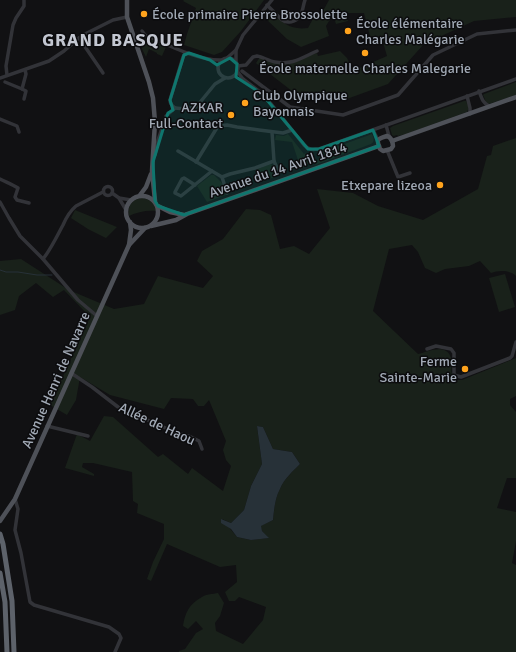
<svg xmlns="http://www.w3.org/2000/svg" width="516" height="652" viewBox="0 0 516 652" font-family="Signika,sans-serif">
  <rect width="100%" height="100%" fill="#111113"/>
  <g fill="#19211a" fill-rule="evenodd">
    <polygon points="184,0 264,0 241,31 222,52 214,55 184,45 187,34 196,8 183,1"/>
    <path d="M 329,0 L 516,0 L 516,17 L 474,21 L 424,44 L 388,84 L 344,100 L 296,93 L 292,91 L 257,64 L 256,63 L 260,57 L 282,63 L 317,53 L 318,56 L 340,51 L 347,58 L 353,70 L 357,69 L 387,56 L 382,39 L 371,40 L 364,13 L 342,13 L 335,18 L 346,15 L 348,21 L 336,24 L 334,18 L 329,21 L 326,26 L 329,36 L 301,47 L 287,39 L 266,19 L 272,12 C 283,24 291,30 308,28 L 315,15 L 323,11 Z"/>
    <polygon points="146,37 166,47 162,56 157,54 157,53 149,49 146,57 139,43"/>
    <polygon points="516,82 516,95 489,104 486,102 483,95 484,94"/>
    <polygon points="464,101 466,101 469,108 467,112 406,134 398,136 397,135 394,136 392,135 390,128 393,126"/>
    <polygon points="288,134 304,154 306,153 309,155 312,155 308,164 301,169 292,142 275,140 276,135 284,136"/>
    <path d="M 372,134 C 374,139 375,141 371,144 L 315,165 L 322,152 L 325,151 Z"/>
    <path d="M 516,138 L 516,276 C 510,270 499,270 491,273 L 480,261 L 469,266 L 445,269 L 436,273 L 425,268 L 418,252 L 412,245 L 389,249 L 373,311 L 418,354 C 429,351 447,343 451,358 C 453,363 450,369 452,374 C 452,376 454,378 455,380 L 462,380 L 516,358 L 516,396 L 510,399 L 510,405 L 516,412 L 516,478 L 507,478 L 497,508 L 516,512 L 516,541 L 512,563 L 516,565 L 516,652 L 179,652 L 179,651 L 185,649 L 196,633 L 203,629 L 196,621 L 188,629 L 183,626 C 185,613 189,604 202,597 C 206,594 213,594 218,593 L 224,603 L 220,616 L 215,623 L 216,631 L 243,644 L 263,620 L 266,607 L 239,597 L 235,601 L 229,601 L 225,592 L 237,582 L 236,565 L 220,567 L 167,544 L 151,581 L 147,579 L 153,562 L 164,539 L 164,524 L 137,513 L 138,504 L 133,501 L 132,472 L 93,463 L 83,463 L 82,467 L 94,474 L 94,476 L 65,468 L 77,434 L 90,441 L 104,416 L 113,417 L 158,457 L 163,454 L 188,474 L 192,468 L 223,491 L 231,466 L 226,460 L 223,450 L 226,441 L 209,400 L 204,406 L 198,406 L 193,399 L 171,398 L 164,409 L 110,395 L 80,377 L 76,400 L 67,415 L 50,405 L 90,317 L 64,290 L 53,297 L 36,283 L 19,296 L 15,310 L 0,315 L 0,261 L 21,259 L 69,290 L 114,309 L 144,304 L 158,276 L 203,288 L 213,276 L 197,261 L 202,251 L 223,239 L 246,209 L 260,210 L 271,215 L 280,249 L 294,246 L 309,254 L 330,228 L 317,189 L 353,193 L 378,206 L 423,220 L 478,189 L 487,156 L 491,155 L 493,146 ZM 257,426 L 263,427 L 273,449 L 292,452 L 300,464 C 293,471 284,479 280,489 C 275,498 274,510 273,520 L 260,526 L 262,531 L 268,538 L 251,540 L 237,537 L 222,519 L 231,523 L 244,510 L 251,486 L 262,464 Z"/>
    <polygon points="270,164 273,165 274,166 271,167 275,177 260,182 255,170"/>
    <polygon points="211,175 214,175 222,183 226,195 207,202 197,186"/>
    <path d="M 142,198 C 150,199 155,203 156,211 C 147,210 137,212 129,216 C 127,206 132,199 142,198 Z"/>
    <polygon points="75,210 117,227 106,238 88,229 71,218"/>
    <polygon points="505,274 515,307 499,312 489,278"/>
  </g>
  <path fill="#273138" d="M 257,426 L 263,427 L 273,449 L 292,452 L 300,464 C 293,471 284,479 280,489 C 275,498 274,510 273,520 L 261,526 L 262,531 L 269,538 L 251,540 L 237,537 L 231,529 L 221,523 L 221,519 L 231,523 L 244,510 L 251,486 L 262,464 Z"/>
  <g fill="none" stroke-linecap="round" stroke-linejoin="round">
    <polyline stroke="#273138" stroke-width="1" points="0,270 6,272 18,272 37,275 52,275"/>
    <g stroke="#323338" stroke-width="3.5">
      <path d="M 267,5 L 282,20 C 287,24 296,22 300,16 C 303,12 303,5 305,0"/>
      <path d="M 142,31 L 145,35 C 166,44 198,61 222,60"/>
      <polyline points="79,38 103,73"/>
      <circle cx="228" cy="68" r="10"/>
      <polyline points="227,58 236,50"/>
      <polyline points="236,61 236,50 243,35 272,0"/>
      <path d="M 238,66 L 246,65 L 253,57 L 257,56 C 263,57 269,61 275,62 C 293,65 301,58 317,51"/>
      <path d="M 237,71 L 243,79 L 264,95 L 304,145 C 309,150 312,150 319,149 L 516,79"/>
      <polyline points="242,71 290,107 343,115 398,95 433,55 477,34 516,30"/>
      <polyline points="7,75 6,66 13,25 16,18 24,6 24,0"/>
      <polyline points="0,78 49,61 64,51 79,38 85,34 113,20 127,17"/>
      <polyline points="5,82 22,89 26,74 25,70"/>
      <polyline points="22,89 26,91 24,99"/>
      <path d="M 479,91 C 482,99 483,103 489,106"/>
      <polyline points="467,96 470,108 470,114"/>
      <path d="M 175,108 C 182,109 191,110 197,106 L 215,84 L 225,78"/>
      <path d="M 175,108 C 172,106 170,104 170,100 L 183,57 L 184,55 L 187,53"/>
      <polyline points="0,119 17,126 19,132"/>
      <polyline points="386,125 389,136"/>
      <polyline points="373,130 378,140"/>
      <polyline points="272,132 274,161 279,173"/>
      <polyline points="387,150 398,177 410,173"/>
      <polyline points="178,151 222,177 230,174 255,168 274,161"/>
      <polyline points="155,155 158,140 166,116 175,108"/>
      <polyline points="196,162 218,126 227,125 237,127 259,130 283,133 292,130"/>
      <polyline points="222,177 227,193"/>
      <path d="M 0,179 C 6,182 12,184 18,188 L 15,197 L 17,200 L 29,203"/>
      <polyline points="195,185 184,178 182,179 175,192 175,193 181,196 212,171"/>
      <circle cx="108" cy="191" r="4.5"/>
      <polyline points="112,193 119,198 131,200"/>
      <polyline points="119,198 126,210"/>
      <polyline points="0,202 9,218 20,236 43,259 78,300 97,316"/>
      <path d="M 43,259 C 51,249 57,236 63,225 C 66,218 70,211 76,206 L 103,192"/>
      <polyline points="427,349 436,346 451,349 454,353 454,375 461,377 510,358 512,356 516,342"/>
      <polyline points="71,373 92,387 118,407 177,433 191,437 199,441 202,449"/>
      <polyline points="47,426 88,436"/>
      <polyline points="15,499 18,509 15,530 21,553 30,602 34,605 109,627 119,634 121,638 115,652"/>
    </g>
    <g stroke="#4e5158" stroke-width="4.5">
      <polyline points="127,0 127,17 149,82 153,98 155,122 152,171 155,201"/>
      <path d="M 387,136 C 391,137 393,142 393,146 L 391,149 L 383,151 L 380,149 C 376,139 377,139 387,136 Z"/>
      <polyline points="392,141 516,97"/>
      <polyline points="140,195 146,187 151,174"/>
      <circle cx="142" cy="212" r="16"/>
      <polyline points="158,206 170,212 184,215"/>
      <polyline points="151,226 176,220 187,214 379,146"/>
      <polyline points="129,245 145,228"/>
      <polyline points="0,521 15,499 129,245 131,230 130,222"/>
    </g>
    <g stroke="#5d626a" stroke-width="5">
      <polyline points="0,534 3,544 12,601 14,652"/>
      <polyline points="0,573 5,602 7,652"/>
    </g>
  </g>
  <path fill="#0f766e" fill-opacity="0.2" stroke="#0f766e" stroke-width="3" stroke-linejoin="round" d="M 189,53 L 210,60 L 217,65 L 230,58 L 237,64 L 236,77 L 262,94 L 308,149 L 319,149 L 373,130 L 379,146 L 184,215 L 158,206 L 155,201 L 153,162 L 168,113 L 173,110 L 170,100 L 184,55 Z"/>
  <g fill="#ffa31d" stroke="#0c0c0e" stroke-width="1.5">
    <circle cx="144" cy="14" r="4"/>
    <circle cx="348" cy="31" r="4"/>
    <circle cx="365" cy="53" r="4"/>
    <circle cx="245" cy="103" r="4"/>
    <circle cx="231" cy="115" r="4"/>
    <circle cx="440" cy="185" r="4"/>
    <circle cx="465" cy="369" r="4"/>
  </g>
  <g text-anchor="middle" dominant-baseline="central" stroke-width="3" stroke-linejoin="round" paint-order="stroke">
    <g font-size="14" fill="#a1a9b5" stroke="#0c0c0e" text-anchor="start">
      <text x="152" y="14">École primaire Pierre Brossolette</text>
      <text x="356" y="23">École élémentaire<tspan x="356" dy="16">Charles Malégarie</tspan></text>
      <text x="365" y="68" text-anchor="middle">École maternelle Charles Malegarie</text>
      <text x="253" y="95">Club Olympique<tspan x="253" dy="16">Bayonnais</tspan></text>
      <text x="223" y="107" text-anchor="end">AZKAR<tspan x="223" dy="16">Full-Contact</tspan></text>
      <text x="432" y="185" text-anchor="end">Etxepare lizeoa</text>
      <text x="457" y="361" text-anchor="end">Ferme<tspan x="457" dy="16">Sainte-Marie</tspan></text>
    </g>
    <g font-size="14" fill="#a1a9b5" stroke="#0c0c0e">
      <text transform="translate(278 170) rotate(-19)">Avenue du 14 Avril 1814</text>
      <text transform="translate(56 380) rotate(-66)">Avenue Henri de Navarre</text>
      <text transform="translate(157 424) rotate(25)">Allée de Haou</text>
    </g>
    <g font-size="18" font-weight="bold" letter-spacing="1" fill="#c3c7d1" stroke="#0c0c0e">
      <text x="113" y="40">GRAND BASQUE</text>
    </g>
  </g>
</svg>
